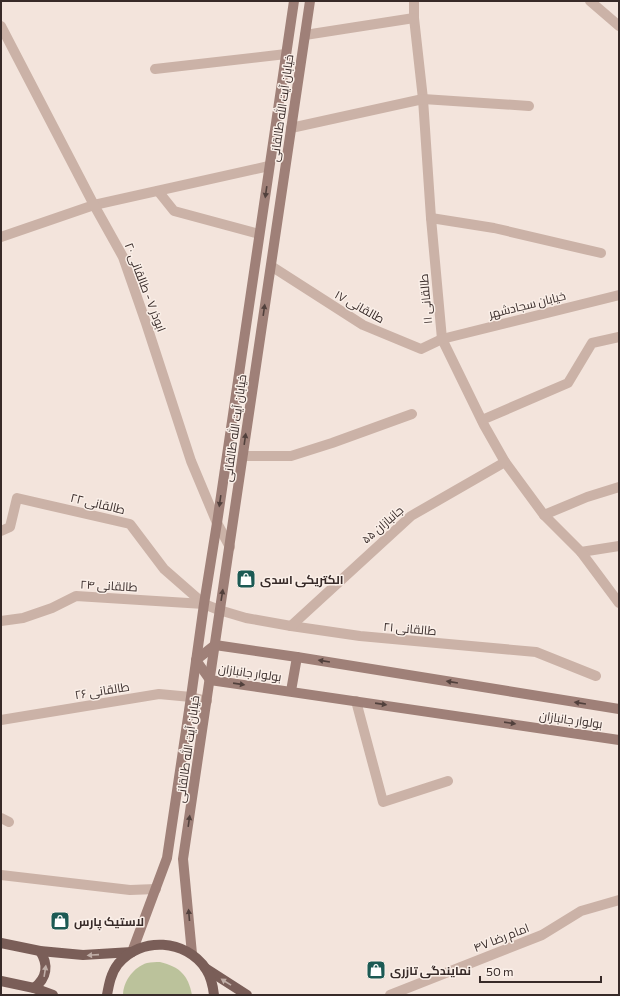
<svg xmlns="http://www.w3.org/2000/svg" width="620" height="996" viewBox="0 0 620 996" font-family="Commissioner,Cairo,sans-serif">
  <rect width="100%" height="100%" fill="#f3e4dc"/>
  <path fill="#bbc29b" d="M 160,962 C 180,967 188,975 192,995 L 123,995 C 123,981 134,967 147,963 C 151,962 156,962 160,962 Z"/>
  <g fill="none" stroke-linecap="round" stroke-linejoin="round">
    <g stroke="#cbb2a7" stroke-width="10">
      <polyline points="414,1 414,18 423,99 431,218 442,339 484,425 505,462 544,515 581,552 619,546"/>
      <polyline points="590,1 619,26"/>
      <polyline points="305,35 414,18"/>
      <polyline points="155,69 286,54"/>
      <polyline points="291,128 423,99 529,106"/>
      <polyline points="158,191 174,211 259,234"/>
      <polyline points="431,218 494,228 601,253"/>
      <polyline points="1,237 94,205 269,166"/>
      <polyline points="271,266 363,325 421,349 442,339 619,295"/>
      <polyline points="482,420 568,383 592,343 619,337"/>
      <polyline points="243,456 291,456 332,443 412,414"/>
      <polyline points="544,515 587,497 619,487"/>
      <polyline points="1,531 10,527 17,498 130,524 164,569 204,604"/>
      <polyline points="581,552 619,603"/>
      <polyline points="1,621 23,618 52,608 76,596 204,604 219,610 246,618 291,626 360,636 536,652 596,676"/>
      <polyline points="291,626 411,516 505,462"/>
      <polyline points="356,701 383,802 448,781"/>
      <polyline points="1,720 159,694 191,697 207,701"/>
      <polyline points="1,818 9,822"/>
      <polyline points="1,875 130,890 156,889"/>
      <polyline points="390,995 542,935 581,911 619,900"/>
    </g>
    <polyline stroke="#cbb2a7" stroke-width="10" points="1,26 94,205 123,257 146,323 191,461 217,523 230,547"/>
    <g stroke="#9f8078" stroke-width="10">
      <polyline points="291,691 297,657"/>
      <polyline points="619,709 297,657 215,645 196,660 210,680 619,740"/>
      <polyline points="132,952 167,858 191,697 204,604 217,523 294,1"/>
      <polyline points="192,954 183,859 310,1"/>
    </g>
    <g stroke="#7a5e58" stroke-width="10">
      <polyline points="1,943 40,951 83,955 132,952"/>
      <polyline points="205,968 247,995"/>
      <polyline points="1,981 34,988 53,995"/>
      <path d="M 34,988 C 47,978 49,965 40,951"/>
      <path d="M 107,995 C 109,984 111,973 118,964 C 141,936 186,939 206,969 C 211,977 213,986 214,995"/>
    </g>
  </g>
  <defs><path id="oneway-solid" d="M-6-.8H1V-3.2L6.5 0L1 3.2V.8H-6Z"/></defs>
  <g fill="#51403c">
    <use href="#oneway-solid" transform="translate(266 192) rotate(98)"/>
    <use href="#oneway-solid" transform="translate(264 310) rotate(-82)"/>
    <use href="#oneway-solid" transform="translate(245 439) rotate(-82)"/>
    <use href="#oneway-solid" transform="translate(220 501) rotate(98)"/>
    <use href="#oneway-solid" transform="translate(222 595) rotate(-81)"/>
    <use href="#oneway-solid" transform="translate(324 661) rotate(-171)"/>
    <use href="#oneway-solid" transform="translate(452 682) rotate(-171)"/>
    <use href="#oneway-solid" transform="translate(239 684) rotate(8)"/>
    <use href="#oneway-solid" transform="translate(580 703) rotate(-171)"/>
    <use href="#oneway-solid" transform="translate(381 704) rotate(8)"/>
    <use href="#oneway-solid" transform="translate(510 723) rotate(8)"/>
    <use href="#oneway-solid" transform="translate(189 821) rotate(-82)"/>
    <use href="#oneway-solid" transform="translate(189 915) rotate(-95)"/>
  </g>
  <g fill="#c0aea7">
    <use href="#oneway-solid" transform="translate(93 955) rotate(176)"/>
    <use href="#oneway-solid" transform="translate(45 971) rotate(-81)"/>
    <use href="#oneway-solid" transform="translate(226 982) rotate(-148)"/>
  </g>
  <defs>
    <g id="shop-square" transform="scale(1)"><rect x="-9" y="-9" width="18" height="18" rx="4" fill="#1c5a54" stroke="#faefe8"/><path d="M-5-2.5h2.3a2.7 3.5 0 0 1 5.4 0H5L5.5 6h-11ZM-1.5-2.5h3a1.5 2.3 0 0 0-3 0Z" fill="#fff"/></g>
  </defs>
  <g fill-rule="evenodd">
    <use href="#shop-square" x="246" y="579"/>
    <use href="#shop-square" x="60" y="921"/>
    <use href="#shop-square" x="376" y="970"/>
  </g>
  <g text-anchor="middle" dominant-baseline="central" stroke-width="3" stroke-linejoin="round" paint-order="stroke">
    <g font-size="12" fill="#372a28" stroke="#faefe8">
      <text transform="translate(281 108) rotate(-82)">خیابان آیت الله طالقانی</text>
      <text transform="translate(146 287) rotate(69)">ابوذر ۷ - طالقانی ۲۰</text>
      <text transform="translate(425 299) rotate(-95)">طالقانی ۱۱</text>
      <text transform="translate(527 304) rotate(-14)">خیابان سجادشهر</text>
      <text transform="translate(360 306) rotate(29)">طالقانی ۱۷</text>
      <text transform="translate(234 428) rotate(-82)">خیابان آیت الله طالقانی</text>
      <text transform="translate(98 503) rotate(13)">طالقانی ۲۲</text>
      <text transform="translate(382 524) rotate(-41)">جانبازان ۵۵</text>
      <text transform="translate(109 585) rotate(3)">طالقانی ۲۴</text>
      <text transform="translate(410 628) rotate(5)">طالقانی ۲۱</text>
      <text transform="translate(250 672) rotate(8)">بولوار جانبازان</text>
      <text transform="translate(102 690) rotate(-9)">طالقانی ۲۶</text>
      <text transform="translate(571 719) rotate(8)">بولوار جانبازان</text>
      <text transform="translate(187 749) rotate(-82)">خیابان آیت الله طالقانی</text>
      <text transform="translate(501 937) rotate(-21)">امام رضا ۴۷</text>
    </g>
    <g font-size="12" font-weight="bold" fill="#372a28" stroke="#faefe8" text-anchor="start">
      <text x="260" y="579">الکتریکی اسدی</text>
      <text x="74" y="921">لاستیک پارس</text>
      <text x="390" y="970">نمایندگی تازری</text>
    </g>
  </g>
  <rect width="620" height="996" fill="none" stroke="#372a28" stroke-width="4"/>
  <path d="M480 976v6h121v-6" fill="none" stroke="#372a28" stroke-width="2"/>
  <text x="486" y="976" font-size="12" fill="#372a28" stroke="#faefe8" stroke-width="3" paint-order="stroke">50 m</text>
</svg>
